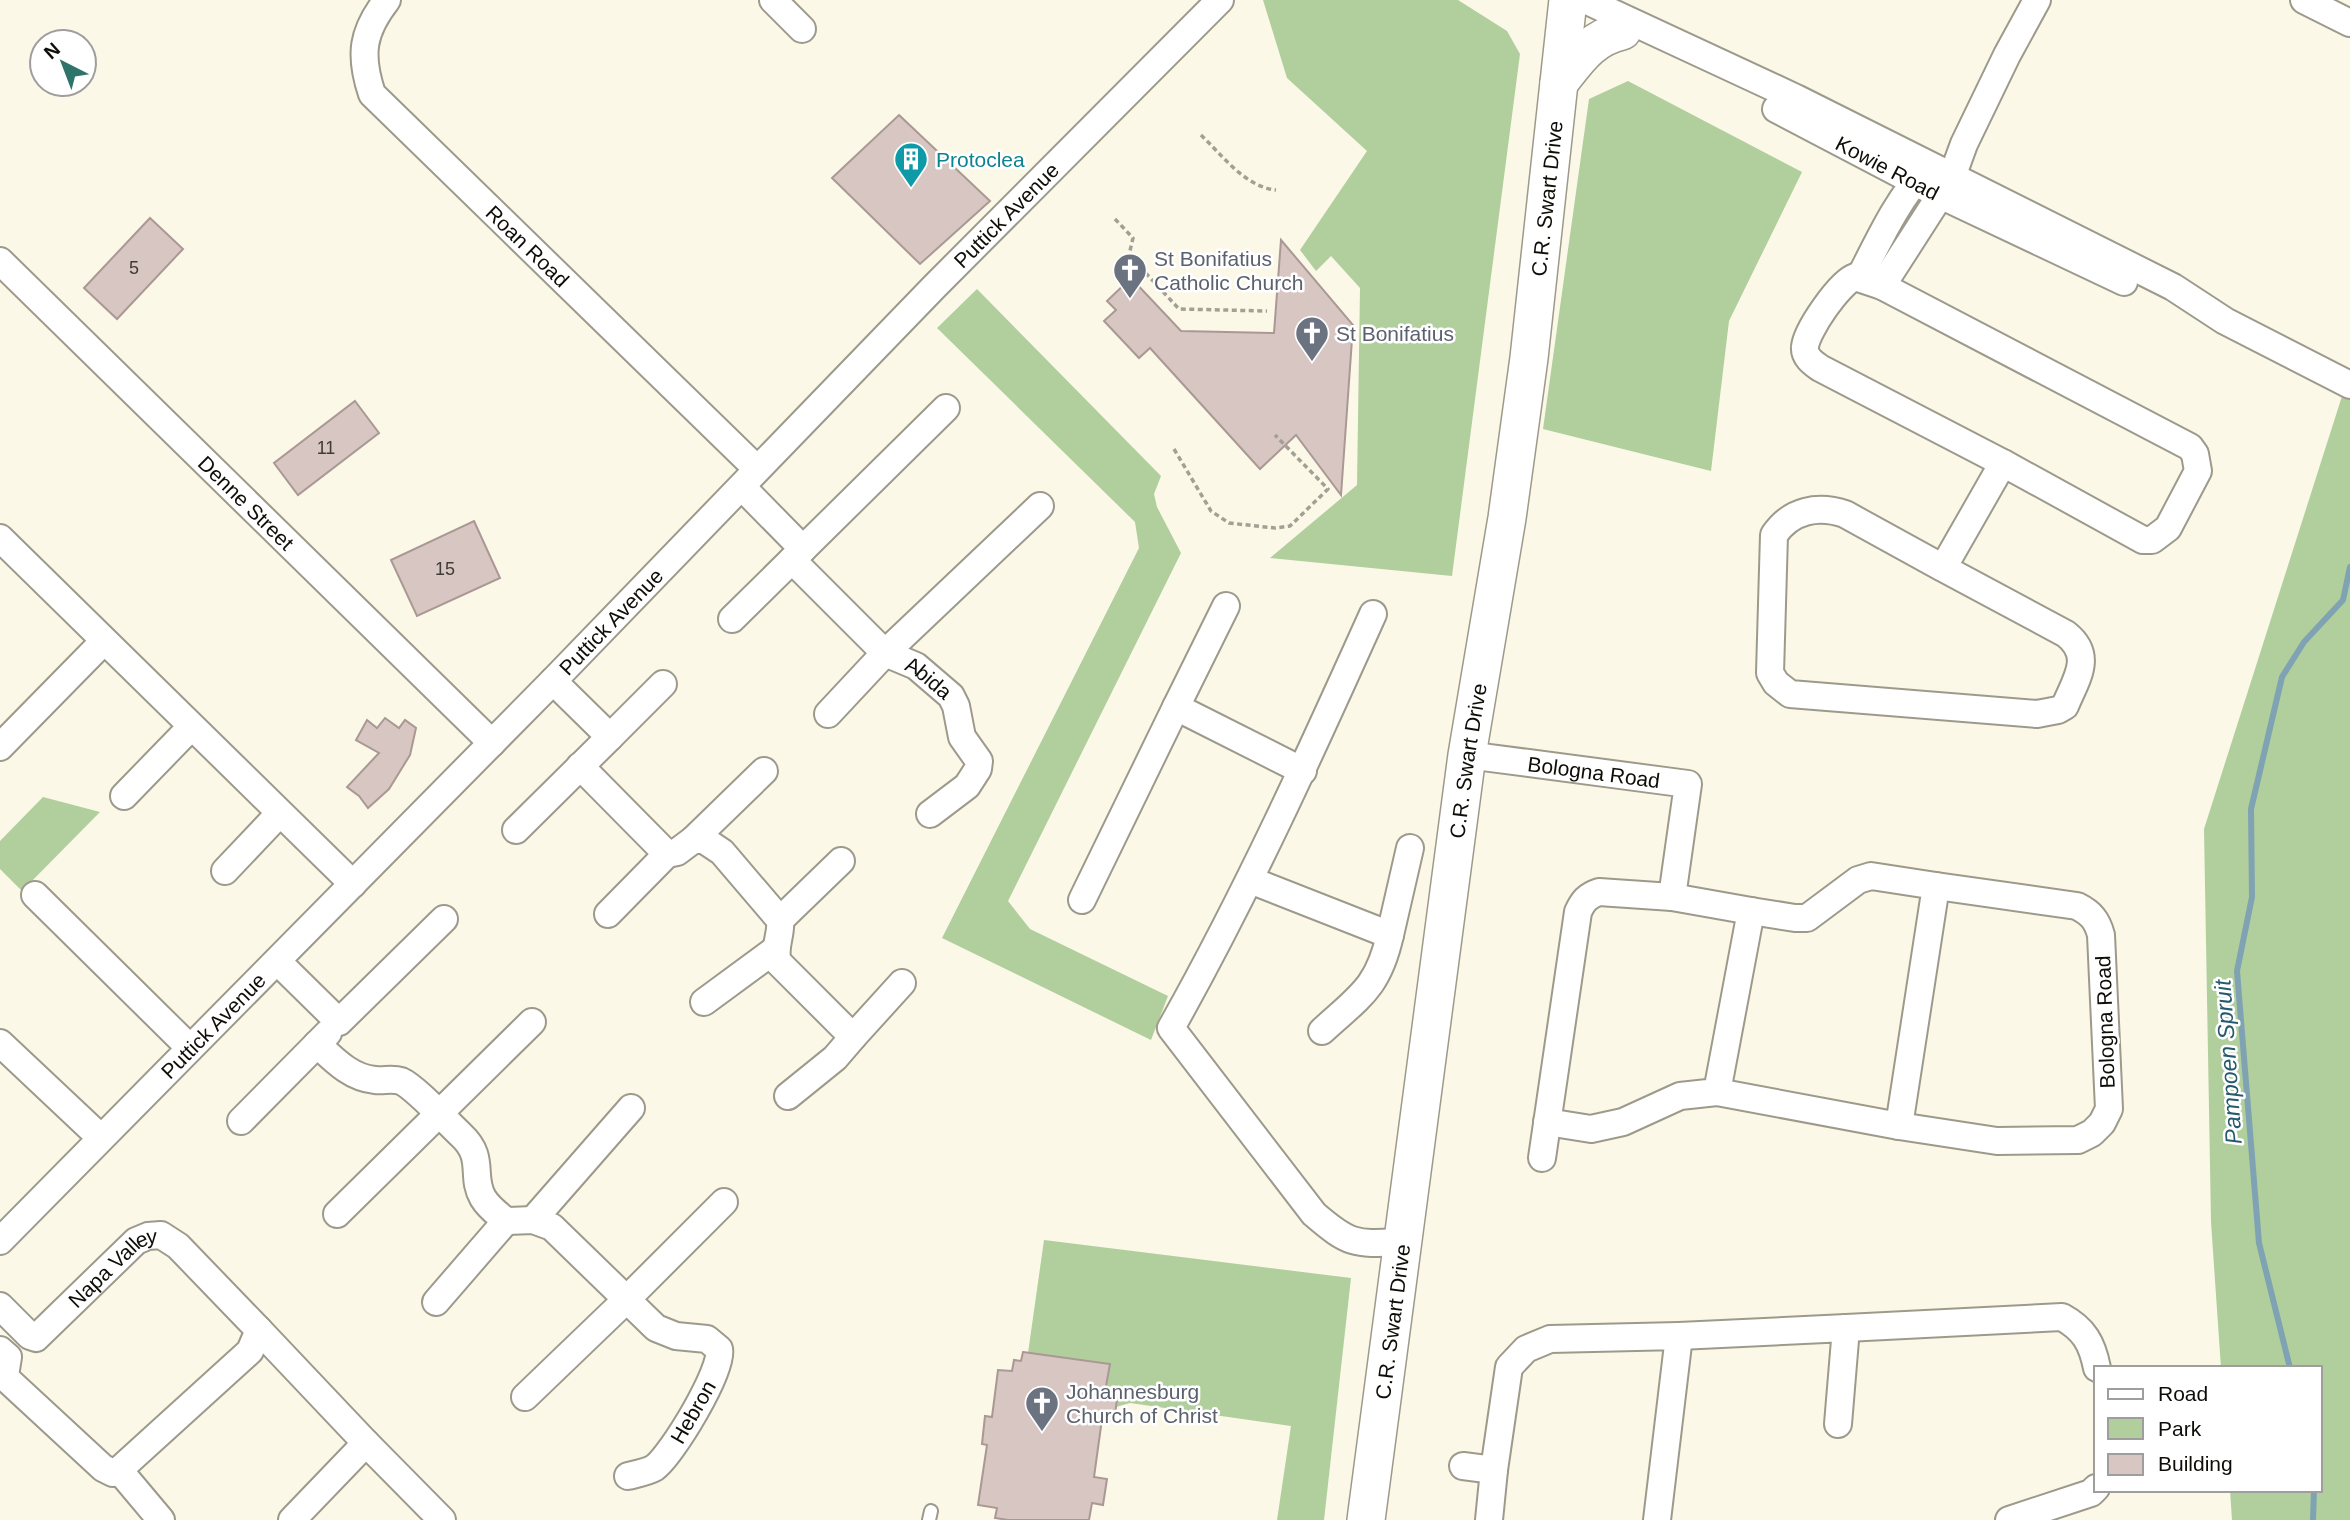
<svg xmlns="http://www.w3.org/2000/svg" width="2350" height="1520" viewBox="0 0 2350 1520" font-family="Helvetica,sans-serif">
  <rect width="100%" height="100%" fill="#fbf8e8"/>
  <g fill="#b1ce9d">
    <polygon points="1263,0 1458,0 1507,31 1520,54 1452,576 1270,558 1357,485 1360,288 1331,256 1316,271 1300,250 1367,151 1287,78"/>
    <polygon points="1628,81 1802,172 1729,321 1711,471 1543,429 1589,99"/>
    <polygon points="977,289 1161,476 1154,494 1157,507 1181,553 1008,901 1030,929 1168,996 1151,1040 942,938 1139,548 1135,522 937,328"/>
    <polygon points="2343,393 2350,397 2350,1520 2232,1520 2230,1490 2320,1490 2320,1368 2221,1368 2211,1222 2204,829"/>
    <polygon points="43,797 100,812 22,891 0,869 0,841"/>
    <polygon points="1044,1240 1351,1278 1324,1520 1277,1520 1291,1426 1130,1403 1116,1407 1117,1399 1104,1397 1109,1364 1028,1353"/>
  </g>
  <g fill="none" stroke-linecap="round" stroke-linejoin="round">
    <g stroke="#7fa3b2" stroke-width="6">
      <polyline points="2290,1368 2259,1243 2237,971 2252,897 2251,809 2282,677 2304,642 2343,600 2350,567"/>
      <polyline points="2313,1520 2314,1490"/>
    </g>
  </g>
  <g fill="#d8c6c3" stroke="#aa9895" stroke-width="2">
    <polygon points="899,115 990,201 920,264 832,178"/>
    <polygon points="150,218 183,249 117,319 84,288"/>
    <polygon points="1281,240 1353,325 1341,495 1296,435 1260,469 1150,348 1139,358 1104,321 1116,310 1107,301 1131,278 1181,331 1274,333"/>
    <polygon points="355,401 379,433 298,495 274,463"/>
    <polygon points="474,521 500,578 417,616 391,560"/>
    <polygon points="385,718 399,728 405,720 416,728 410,755 389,789 368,808 359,796 347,787 379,753 356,740 367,720 377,728"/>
    <polygon points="1023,1352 1110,1364 1104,1397 1117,1398 1116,1407 1114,1421 1102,1419 1094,1477 1107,1479 1103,1505 1092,1503 1089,1520 1008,1520 995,1518 997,1508 978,1505 987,1445 982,1444 985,1416 992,1417 998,1370 1012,1371 1014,1360 1021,1361"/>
  </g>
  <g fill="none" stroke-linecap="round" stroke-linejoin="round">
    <g stroke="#9d9a8c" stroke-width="16">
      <polyline id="lane" points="929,1520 931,1511"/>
    </g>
    <g stroke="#9d9a8c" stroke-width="30">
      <g id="street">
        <path id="s1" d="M 387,0 C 362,32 359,55 372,94 L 757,469"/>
        <polyline points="773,0 802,29"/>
        <polyline points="1585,0 1796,98 2173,287 2225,321 2350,385"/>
        <polyline points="2304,0 2350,23"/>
        <path id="s2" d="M 1776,109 L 1940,195 L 2124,282"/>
        <path id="s3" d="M 0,261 L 492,743"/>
        <path d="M 1855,277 L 1882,286 L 2190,447 L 2195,454 L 2198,471 L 2168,528 L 2152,540 L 2143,540 L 2003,463 L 1820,368 C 1813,363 1804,357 1805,347 C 1806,331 1840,282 1855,277 Z"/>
        <path d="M 1860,277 C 1879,240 1898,198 1927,168"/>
        <polyline points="1882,286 1952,177 1964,144 2007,55 2037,0"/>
        <polyline points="742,487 803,549 946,408"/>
        <polyline points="0,538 353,884"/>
        <path id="s4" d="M 792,560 L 885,653 L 916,666 L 951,696 L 956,706 L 962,737 L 979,761 L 978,769 L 967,786 L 930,814"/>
        <path d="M 1943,568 L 1845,514 C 1818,505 1791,510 1774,535 L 1770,673 L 1776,683 L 1790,694 L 2037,714 L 2058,710 L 2065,706 C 2076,679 2094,656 2066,634 L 1943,568 L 2003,463"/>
        <polyline points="1226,606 1176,707 1303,771"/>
        <path d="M 1373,614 C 1310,754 1247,893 1171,1028 L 1314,1214 C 1351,1246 1356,1244 1403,1242"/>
        <polyline points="732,619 803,549"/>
        <polyline points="553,681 610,737 663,684"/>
        <polyline points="828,714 885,653 1040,506"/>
        <polyline points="0,747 104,641"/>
        <path id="s5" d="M 1467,755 L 1688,784 L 1672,897 L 1599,892 C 1587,896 1583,901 1578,912 L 1542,1158"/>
        <path d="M 580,766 L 667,854 L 677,852 L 693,840 L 704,840 L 722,852 L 780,920 C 782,934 773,948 778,962 L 853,1037 L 835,1058 L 788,1096"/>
        <polyline points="124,796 191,727"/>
        <polyline points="516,830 610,737"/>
        <polyline points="693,840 764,771"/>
        <polyline points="225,871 279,814"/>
        <polyline points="1250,880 1390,935 1410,848"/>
        <polyline points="35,895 190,1048"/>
        <polyline points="1082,900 1176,707"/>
        <polyline points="608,914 667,854"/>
        <polyline points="780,920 841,861"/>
        <polyline points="277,961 339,1022 444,919"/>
        <polyline points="704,1002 776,949"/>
        <path d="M 1322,1031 C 1360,996 1378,988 1390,935"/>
        <polyline points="853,1037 902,983"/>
        <polyline points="0,1043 101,1138"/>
        <path d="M 317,1044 C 334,1060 351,1078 375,1080 C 384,1081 392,1078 401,1081 C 415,1087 448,1123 461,1135 C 486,1158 470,1176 483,1198 C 489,1208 498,1214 506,1221 L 533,1220 L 552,1227 L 656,1328 L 676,1336 L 707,1339 L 719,1349 C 725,1367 671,1457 654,1468 C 647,1472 636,1474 628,1476"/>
        <polyline points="1717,1092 1899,1126 1936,886 1871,876 1858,880 1807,918 1795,918 1751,911"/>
        <polyline points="241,1121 328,1033"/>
        <polyline points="1547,1122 1591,1129 1623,1122 1680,1096 1717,1092 1751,911 1672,897"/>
        <path d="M 1899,1126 L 1997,1141 L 2078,1140 L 2092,1133 L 2102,1123 L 2109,1109 L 2101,935 C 2097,920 2091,913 2077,906 L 1936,886"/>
        <polyline points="337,1214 532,1022"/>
        <polyline points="533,1220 631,1108"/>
        <path id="s6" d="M 0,1241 L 553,681 L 935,286 L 1220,0"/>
        <polyline points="436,1302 506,1221"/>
        <path id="s7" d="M 0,1306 L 30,1336 L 36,1338 L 136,1241 L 148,1236 L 161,1235 L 178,1246 L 259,1330 L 250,1351 L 119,1470 L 113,1473 L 103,1468 L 10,1382 L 5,1376 L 8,1357 L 0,1350"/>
        <path d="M 1846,1328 L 2062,1317 C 2084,1329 2092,1343 2097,1368"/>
        <polyline points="259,1330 366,1443 292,1520"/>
        <polyline points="1679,1336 1846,1328 1838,1424"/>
        <polyline points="525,1397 626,1300 724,1202"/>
        <polyline points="366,1443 442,1520"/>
        <polyline points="1463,1466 1494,1470 1509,1367 1526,1349 1550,1339 1679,1336 1657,1520"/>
        <polyline points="119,1470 161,1520"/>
        <polyline points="1489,1520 1494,1470"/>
        <polyline points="2009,1520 2091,1493 2096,1488"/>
      </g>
    </g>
    <g stroke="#9d9a8c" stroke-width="40">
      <g id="secondary">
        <path d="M 1559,83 C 1578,59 1591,38 1622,31"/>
        <path id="s8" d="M 1366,1520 L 1467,755 L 1507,518 L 1529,358 L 1568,0"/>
      </g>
    </g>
    <g stroke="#a2a094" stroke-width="3.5" stroke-dasharray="5 3.5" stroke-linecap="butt">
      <path d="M 1201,135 C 1222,155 1245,187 1276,190"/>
      <polyline points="1115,219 1133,238 1129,255 1179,309 1267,311"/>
      <polyline points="1174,449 1211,511 1229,523 1275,528 1290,526 1328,489 1275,435"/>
    </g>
    <use href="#lane" stroke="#fff" stroke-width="12"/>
    <use href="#street" stroke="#fff" stroke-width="26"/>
    <use href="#secondary" stroke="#fff" stroke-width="37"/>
  </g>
  <defs>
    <g id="building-pin" transform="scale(1.75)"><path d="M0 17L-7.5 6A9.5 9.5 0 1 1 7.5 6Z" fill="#0f9aa8" stroke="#fff"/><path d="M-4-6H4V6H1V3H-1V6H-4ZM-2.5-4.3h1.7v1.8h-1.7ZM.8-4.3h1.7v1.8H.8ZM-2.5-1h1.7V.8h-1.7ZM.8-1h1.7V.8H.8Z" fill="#fff"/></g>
    <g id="church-pin" transform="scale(1.75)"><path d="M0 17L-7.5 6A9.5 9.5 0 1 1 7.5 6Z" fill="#6b7280" stroke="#fff"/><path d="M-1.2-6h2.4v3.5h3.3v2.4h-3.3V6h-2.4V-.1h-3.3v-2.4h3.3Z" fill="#fff"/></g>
  </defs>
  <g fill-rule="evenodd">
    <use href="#building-pin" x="911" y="159"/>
    <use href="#church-pin" x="1130" y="270"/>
    <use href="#church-pin" x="1312" y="333"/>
    <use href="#church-pin" x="1042" y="1403"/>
  </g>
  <g text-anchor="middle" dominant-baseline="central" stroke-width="5" stroke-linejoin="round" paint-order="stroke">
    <g font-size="18" fill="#403b37">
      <text x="134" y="268">5</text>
      <text x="326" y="448">11</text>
      <text x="445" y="569">15</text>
    </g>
    <g font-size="21" fill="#0d838f" stroke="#fff" text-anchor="start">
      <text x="936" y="159">Protoclea</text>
    </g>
    <g font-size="21" fill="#0e0d08" stroke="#fff">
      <text stroke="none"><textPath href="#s2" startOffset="126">Kowie Road</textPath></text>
      <text stroke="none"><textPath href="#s8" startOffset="1334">C.R. Swart Drive</textPath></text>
      <text stroke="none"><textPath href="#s6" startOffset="1437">Puttick Avenue</textPath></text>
      <text stroke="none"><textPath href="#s1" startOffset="318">Roan Road</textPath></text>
      <text stroke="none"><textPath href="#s3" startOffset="345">Denne Street</textPath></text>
      <text stroke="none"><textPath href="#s6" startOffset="870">Puttick Avenue</textPath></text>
      <text stroke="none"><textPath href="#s4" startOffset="182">Abida</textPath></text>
      <text stroke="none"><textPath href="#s8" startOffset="766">C.R. Swart Drive</textPath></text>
      <text stroke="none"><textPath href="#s5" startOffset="128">Bologna Road</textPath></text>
      <text transform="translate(2105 1022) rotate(-92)">Bologna Road</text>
      <text stroke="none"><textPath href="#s6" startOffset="303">Puttick Avenue</textPath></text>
      <text stroke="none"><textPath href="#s7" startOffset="154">Napa Valley</textPath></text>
      <text stroke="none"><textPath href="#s8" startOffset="200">C.R. Swart Drive</textPath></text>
      <text transform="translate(693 1412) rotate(-60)">Hebron</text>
    </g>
    <g font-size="21" fill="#5b616d" stroke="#fff" text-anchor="start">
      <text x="1154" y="258">St Bonifatius<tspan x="1154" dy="24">Catholic Church</tspan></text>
      <text x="1336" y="333">St Bonifatius</text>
      <text x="1066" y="1391">Johannesburg<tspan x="1066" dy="24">Church of Christ</tspan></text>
    </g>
    <g font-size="23" font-style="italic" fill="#24596e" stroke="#fff">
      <text transform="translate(2228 1062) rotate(-94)">Pampoen Spruit</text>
    </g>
  </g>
  <rect x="2094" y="1366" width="228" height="126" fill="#ffffff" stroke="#9f9e9c" stroke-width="2"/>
  <rect x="2108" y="1389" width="35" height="10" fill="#ffffff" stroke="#9f9e9c" stroke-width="2"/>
  <text x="2158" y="1401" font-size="21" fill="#0e0d08">Road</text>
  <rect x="2108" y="1418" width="35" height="21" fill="#b1ce9d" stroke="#9f9e9c" stroke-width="2"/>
  <text x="2158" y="1436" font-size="21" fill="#0e0d08">Park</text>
  <rect x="2108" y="1454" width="35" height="21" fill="#d8c6c3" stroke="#9f9e9c" stroke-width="2"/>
  <text x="2158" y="1471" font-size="21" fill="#0e0d08">Building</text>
  <g transform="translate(63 63) rotate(318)"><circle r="33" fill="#ffffff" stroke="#9f9e9c" stroke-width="2"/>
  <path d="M0-5L12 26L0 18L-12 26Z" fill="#2e746a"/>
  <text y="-10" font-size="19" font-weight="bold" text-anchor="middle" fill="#0e0d08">N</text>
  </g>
</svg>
